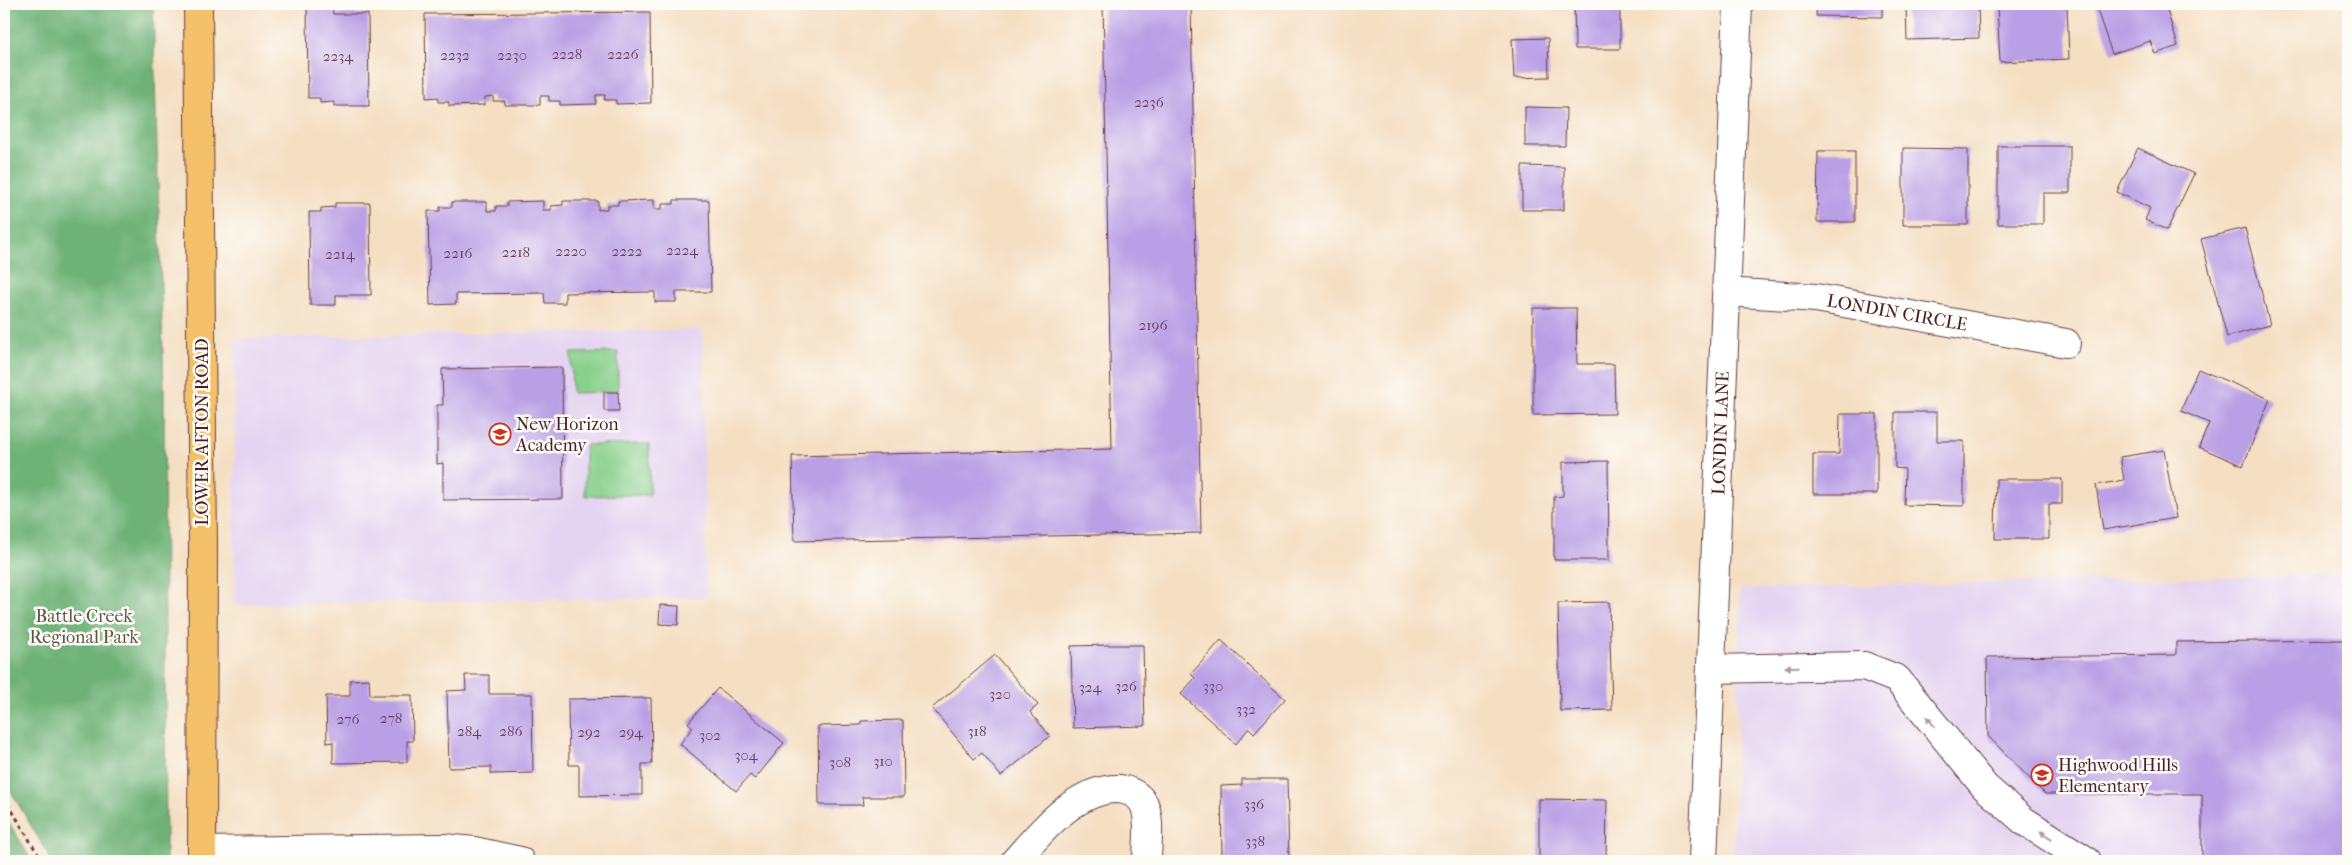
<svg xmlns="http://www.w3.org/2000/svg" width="2352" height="865" viewBox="0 0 2352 865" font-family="'IM FELL French Canon',serif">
  <rect width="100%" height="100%" fill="#fdfcf7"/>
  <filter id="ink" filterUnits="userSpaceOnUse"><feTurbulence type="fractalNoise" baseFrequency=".02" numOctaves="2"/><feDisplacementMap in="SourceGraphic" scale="10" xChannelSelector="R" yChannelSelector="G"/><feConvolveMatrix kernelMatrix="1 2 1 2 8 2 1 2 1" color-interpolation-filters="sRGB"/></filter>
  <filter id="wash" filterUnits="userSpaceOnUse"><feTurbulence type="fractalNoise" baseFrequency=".0096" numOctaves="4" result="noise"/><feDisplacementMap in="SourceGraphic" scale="20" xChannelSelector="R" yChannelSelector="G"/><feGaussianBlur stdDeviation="1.12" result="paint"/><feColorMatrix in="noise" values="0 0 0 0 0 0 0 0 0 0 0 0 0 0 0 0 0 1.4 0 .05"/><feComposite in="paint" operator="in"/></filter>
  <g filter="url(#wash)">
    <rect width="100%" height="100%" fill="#f4dfc3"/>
    <g fill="#e4d3f1">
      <polygon points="703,330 706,597 234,605 235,338"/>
      <polygon points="2348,574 2348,861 1731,861 1734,843 1741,589"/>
    </g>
    <g fill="#88d08b" stroke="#69785b">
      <polygon points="618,352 618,392 572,393 571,353"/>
      <polygon points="649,444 650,495 585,496 585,445"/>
    </g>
    <g fill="#6eb277" stroke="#5c6851">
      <polygon points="4,4 153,4 164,391 166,861 52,861 4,780"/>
      <polygon points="4,814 32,861 4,861"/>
    </g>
    <g id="blocks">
      <g fill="#b99fe5">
        <polygon points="1103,4 1191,4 1201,533 794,541 792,456 1112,449"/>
        <polygon points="1574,4 1620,4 1620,49 1575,49"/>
        <polygon points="1817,4 1882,4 1882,17 1816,16"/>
        <polygon points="1906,4 1978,4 1979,38 1907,40"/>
        <polygon points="1997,4 2067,4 2069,59 2000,62"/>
        <polygon points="2095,4 2165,4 2178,46 2155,54 2150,41 2112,54"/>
        <polygon points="307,5 332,5 333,14 368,14 369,106 334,106 334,102 320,103 320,98 308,98"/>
        <polygon points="650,12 651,103 616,104 616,100 604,100 605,95 596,95 596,104 560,105 560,101 549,101 549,96 540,96 540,105 505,105 505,101 493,101 493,96 485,97 484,105 449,106 449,102 438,102 438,97 426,98 425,14"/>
        <polygon points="1548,38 1549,77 1514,78 1512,39"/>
        <polygon points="1525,107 1566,108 1565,146 1525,146"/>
        <polygon points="1998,146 2070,146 2070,193 2043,193 2043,224 1998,224"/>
        <polygon points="1903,148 1968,149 1968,225 1903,225"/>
        <polygon points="2138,148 2194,174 2167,230 2145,220 2150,208 2117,192"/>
        <polygon points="1818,151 1855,151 1855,222 1817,222"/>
        <polygon points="1522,166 1564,167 1564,210 1522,210"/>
        <polygon points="654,200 654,209 662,209 662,204 674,204 674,200 709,200 711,292 676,292 676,302 655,302 655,292 565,293 565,303 545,303 544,293 456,294 456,304 430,305 428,211 440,211 440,207 452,207 452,202 487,202 487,211 496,211 496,206 507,206 507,202 543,201 543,210 551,210 551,206 563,205 563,201 598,201 598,210 607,209 607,205 618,205 618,201"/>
        <polygon points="335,203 370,203 371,295 336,295 336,305 310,305 309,212 321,212 321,208 335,207"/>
        <polygon points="2245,228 2270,325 2227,337 2201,239"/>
        <polygon points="1533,308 1576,308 1577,364 1614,364 1615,414 1533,415"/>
        <polygon points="562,367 563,499 443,500 443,463 437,464 437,405 443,405 442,369"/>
        <polygon points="2198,369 2270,399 2243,466 2199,447 2209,423 2181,411"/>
        <polygon points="604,392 618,392 619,411 604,411"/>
        <polygon points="1895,412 1937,412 1937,441 1964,441 1964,506 1904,505 1905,469 1895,468"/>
        <polygon points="1840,414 1877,414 1877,494 1813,494 1813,454 1839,454"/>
        <polygon points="2164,450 2176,518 2103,530 2096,485 2124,480 2120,457"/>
        <polygon points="1608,461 1609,560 1554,560 1554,497 1563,496 1563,462"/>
        <polygon points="1996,479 2062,479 2062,504 2049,504 2049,539 1995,539"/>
        <polygon points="1609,602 1612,710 1560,711 1558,603"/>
        <polygon points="660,605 679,606 678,625 659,624"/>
        <polygon points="1221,640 1285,699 1254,733 1249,728 1236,744 1181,694 1195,678 1191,674"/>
        <polygon points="2348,640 2348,861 2202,861 2202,794 2045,794 1988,736 1987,657 2176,655 2176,642"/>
        <polygon points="1108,645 1143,645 1145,726 1073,728 1071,646"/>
        <polygon points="995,655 1038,705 1030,712 1050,736 1001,776 982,753 974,759 932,708"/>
        <polygon points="465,675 489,675 489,694 532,694 533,773 491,774 491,767 449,768 447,691 466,690"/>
        <polygon points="369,679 370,695 412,695 413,741 407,741 407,762 333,763 333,742 327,743 326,696 350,696 350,680"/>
        <polygon points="718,688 784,743 755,779 750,775 736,791 680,744 693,727 688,723"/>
        <polygon points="651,698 652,764 642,764 642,795 579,796 579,765 569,765 568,699"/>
        <polygon points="903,720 904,797 862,797 863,805 819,805 818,726 861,725 861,721"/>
        <polygon points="1242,779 1287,779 1289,861 1222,860 1221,786 1242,785"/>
        <polygon points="1539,799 1607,800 1606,861 1539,859"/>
      </g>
    </g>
  </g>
  <g filter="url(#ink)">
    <use href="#blocks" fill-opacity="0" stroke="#643c42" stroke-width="1"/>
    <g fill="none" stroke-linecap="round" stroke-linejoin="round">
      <g stroke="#643c42" stroke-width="30">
        <g id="minor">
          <polyline points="1727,292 1816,298 2066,343"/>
          <polyline points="1711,669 1864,666 1897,679 1985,787 2024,821 2087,861"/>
          <polyline points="202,851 444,848 474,851 520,861"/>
          <path d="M 1015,861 C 1041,832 1075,788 1119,789 C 1129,790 1139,795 1144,804 C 1151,820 1147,844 1147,861"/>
          <polyline points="1703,861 1738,4"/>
        </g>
      </g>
      <g stroke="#643c42" stroke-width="30">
        <polyline id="major" points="198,4 203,548 202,861"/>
      </g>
      <polyline stroke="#643c42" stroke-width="3" stroke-dasharray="4 4" stroke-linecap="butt" points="4,797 42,861"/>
      <use href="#minor" stroke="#fff" stroke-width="28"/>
      <use href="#major" stroke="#f4c16b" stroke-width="28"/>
    </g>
    <defs><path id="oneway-solid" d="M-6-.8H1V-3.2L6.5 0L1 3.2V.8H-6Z" transform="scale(1.25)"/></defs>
    <g fill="#ae9aa0">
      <use href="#oneway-solid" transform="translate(1792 667) rotate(179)"/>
      <use href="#oneway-solid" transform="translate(1931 722) rotate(-129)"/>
      <use href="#oneway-solid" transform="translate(2046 835) rotate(-147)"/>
    </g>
  </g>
  <defs>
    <g id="school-ring" transform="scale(1.125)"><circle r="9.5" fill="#fdfcf7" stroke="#c8321e" stroke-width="1.5"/><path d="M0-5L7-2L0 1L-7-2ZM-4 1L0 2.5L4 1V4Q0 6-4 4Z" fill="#c8321e"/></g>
  </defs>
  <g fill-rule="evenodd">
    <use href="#school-ring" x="500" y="434"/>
    <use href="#school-ring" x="2042" y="775"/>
  </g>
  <g text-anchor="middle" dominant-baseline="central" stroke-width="5" stroke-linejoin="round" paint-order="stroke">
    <g font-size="15" fill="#663f5a">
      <text x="567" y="54">2228</text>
      <text x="623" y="54">2226</text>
      <text x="455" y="55">2232</text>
      <text x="512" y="55">2230</text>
      <text x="338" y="56">2234</text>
      <text x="1149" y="102">2236</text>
      <text x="682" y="250">2224</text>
      <text x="571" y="251">2220</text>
      <text x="627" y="251">2222</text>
      <text x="516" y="252">2218</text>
      <text x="458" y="253">2216</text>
      <text x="340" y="254">2214</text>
      <text x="1153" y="325">2196</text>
      <text x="1126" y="686">326</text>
      <text x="1213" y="686">330</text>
      <text x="1090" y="687">324</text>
      <text x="1000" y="694">320</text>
      <text x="1246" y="709">332</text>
      <text x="391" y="718">278</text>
      <text x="348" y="719">276</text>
      <text x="469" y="731">284</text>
      <text x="511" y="731">286</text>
      <text x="977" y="731">318</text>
      <text x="589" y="732">292</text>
      <text x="631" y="732">294</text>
      <text x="710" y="735">302</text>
      <text x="746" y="755">304</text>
      <text x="883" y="761">310</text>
      <text x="840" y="762">308</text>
      <text x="1254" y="804">336</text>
      <text x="1255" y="841">338</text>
    </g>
    <g font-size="18" fill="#4a1f2b" stroke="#fdfcf7">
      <text transform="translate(1897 313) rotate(10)">LONDIN CIRCLE</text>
      <text transform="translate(202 432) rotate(-90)">LOWER AFTON ROAD</text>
      <text transform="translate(1721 433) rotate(-88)">LONDIN LANE</text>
    </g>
    <g font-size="18" fill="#4a1f2b" stroke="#fdfcf7" text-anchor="start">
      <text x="516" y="424">New Horizon<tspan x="516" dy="21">Academy</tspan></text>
      <text x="2058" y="765">Highwood Hills<tspan x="2058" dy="21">Elementary</tspan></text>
    </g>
    <g font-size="18" fill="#5d5448" stroke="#fdfcf7">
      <text x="84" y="616">Battle Creek<tspan x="84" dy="21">Regional Park</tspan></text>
    </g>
  </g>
  <rect width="2352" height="865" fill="none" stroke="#fdfcf7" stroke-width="20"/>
</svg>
